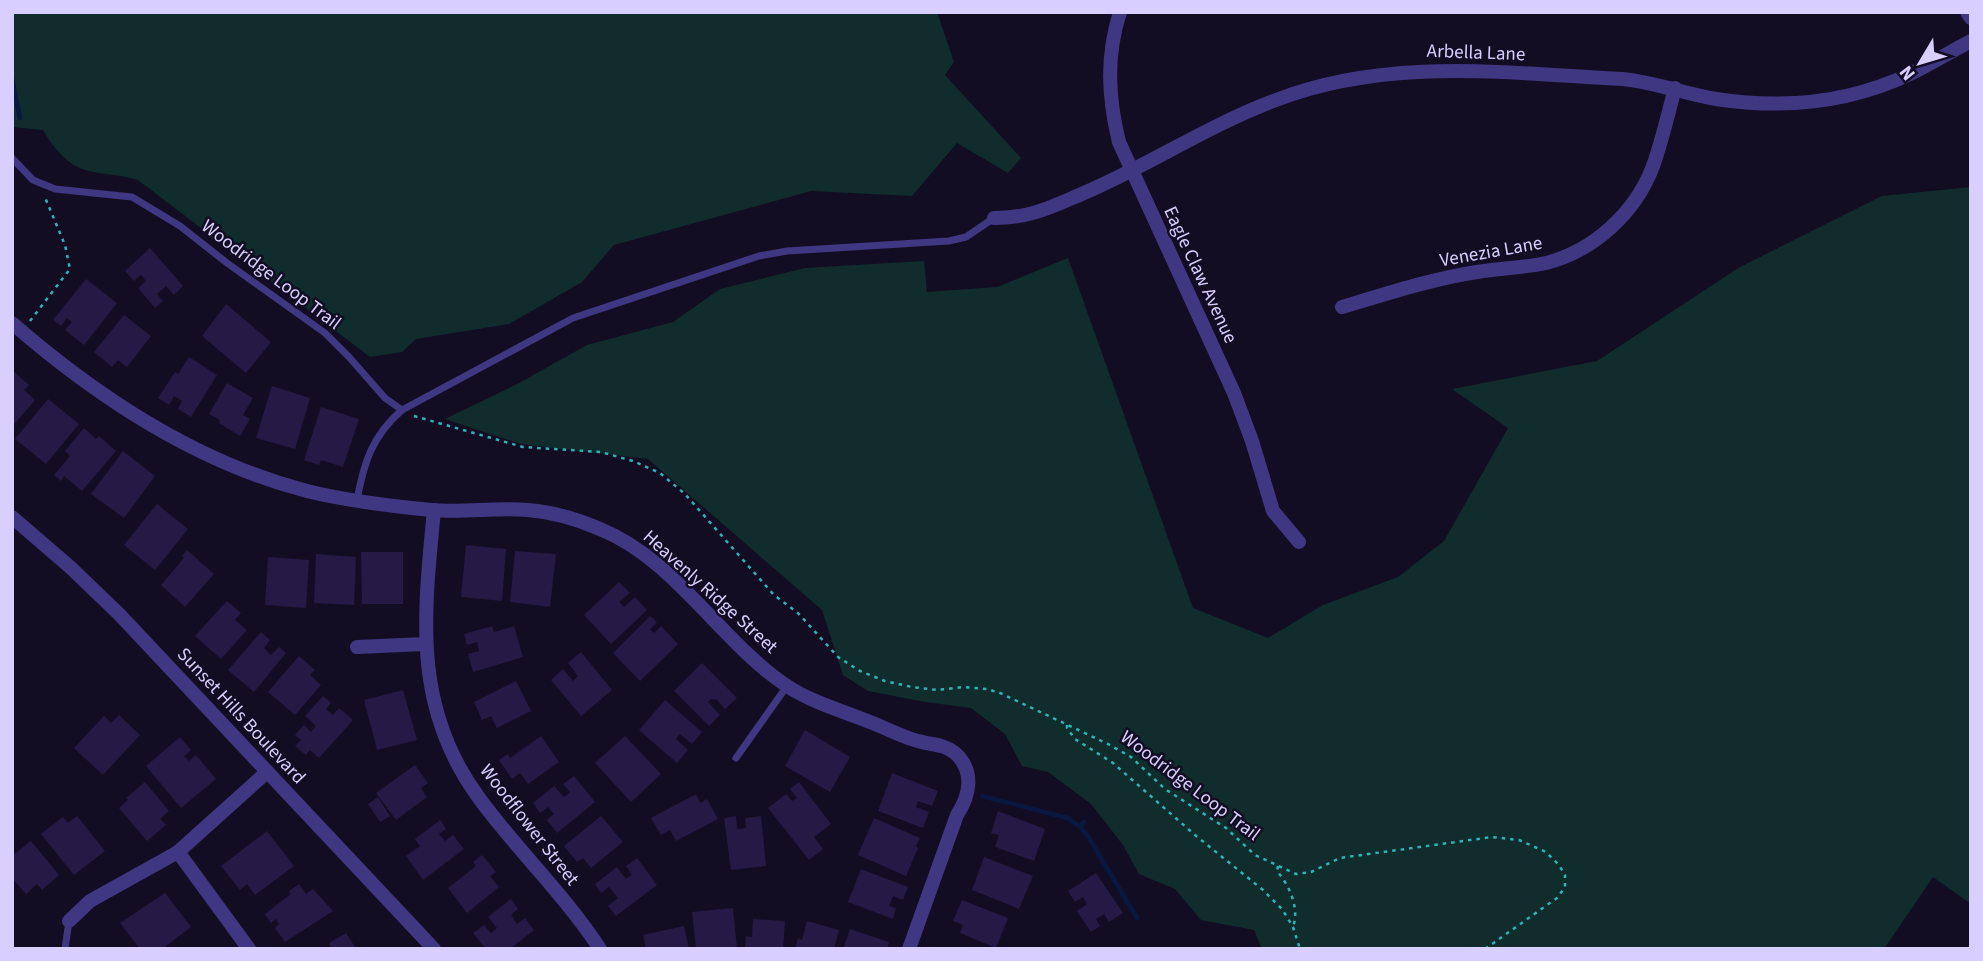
<svg xmlns="http://www.w3.org/2000/svg" width="1983" height="961" viewBox="0 0 1983 961" font-family="'Source Sans 3',sans-serif">
  <rect width="100%" height="100%" fill="#130d23"/>
  <g fill="#102c2d">
    <path d="M 12,12 L 937,12 L 954,62 L 945,75 L 1021,158 L 1008,173 L 957,143 L 912,196 L 811,191 L 614,245 L 582,282 L 509,324 L 416,339 L 402,352 L 370,357 L 138,180 C 122,175 109,175 93,172 C 69,168 55,150 43,130 L 12,127 Z"/>
    <polygon points="1971,187 1971,904 1933,877 1884,949 1262,949 1254,930 1201,920 1175,889 1139,874 1123,845 1091,804 1048,772 1022,766 1005,734 971,708 925,702 868,691 843,675 822,610 648,459 521,444 445,419 519,383 587,345 673,322 720,289 805,268 924,261 927,292 997,287 1068,258 1193,608 1268,638 1323,605 1398,577 1444,541 1508,428 1452,389 1597,361 1740,267 1882,196"/>
  </g>
  <g fill="none" stroke-linecap="round" stroke-linejoin="round">
    <g stroke="#081841" stroke-width="4.5">
      <polyline points="12,78 20,118"/>
      <polyline points="982,796 1068,818 1080,827 1084,822"/>
      <polyline points="1080,827 1089,838 1137,918"/>
    </g>
  </g>
  <g fill="#251945">
    <polygon points="150,248 183,286 174,295 166,286 157,294 163,301 155,308 138,288 146,281 141,275 134,281 125,271"/>
    <polygon points="86,279 117,303 84,345 65,330 72,322 67,318 61,326 53,320"/>
    <polygon points="226,304 271,342 246,373 202,336"/>
    <polygon points="124,315 151,336 127,367 118,360 112,367 94,352"/>
    <polygon points="189,357 217,375 191,417 178,409 182,401 174,396 169,405 158,398 175,372 178,374"/>
    <polygon points="12,370 29,385 24,390 35,400 12,427"/>
    <polygon points="227,383 253,398 243,415 250,419 240,436 219,423 220,420 209,414"/>
    <polygon points="272,386 310,398 295,449 256,438"/>
    <polygon points="48,399 79,424 46,464 15,439"/>
    <polygon points="321,407 359,419 343,467 321,460 319,465 304,460"/>
    <polygon points="84,428 96,439 99,436 116,451 82,491 64,476 61,481 54,475 70,456 65,451"/>
    <polygon points="123,451 155,476 124,518 91,494"/>
    <polygon points="157,504 188,529 155,570 124,545"/>
    <polygon points="466,545 506,549 502,601 461,597"/>
    <polygon points="187,550 214,574 185,607 161,585 184,558 182,556"/>
    <polygon points="515,551 556,554 550,607 510,602"/>
    <polygon points="361,552 403,552 403,604 362,604"/>
    <polygon points="316,554 356,557 354,605 314,603"/>
    <polygon points="268,557 309,560 306,608 265,605"/>
    <polygon points="619,582 630,593 619,602 624,607 635,597 647,610 611,644 584,615"/>
    <polygon points="227,601 241,613 235,620 247,630 221,659 195,636"/>
    <polygon points="650,616 657,622 650,629 654,633 661,626 678,644 640,681 613,653"/>
    <polygon points="492,626 494,632 514,626 523,657 473,672 468,654 479,651 477,642 467,645 464,634"/>
    <polygon points="261,632 270,640 264,648 271,655 279,647 286,653 254,692 228,670"/>
    <polygon points="581,652 612,690 581,716 551,680 563,669 573,681 578,676 568,663"/>
    <polygon points="299,656 315,670 310,675 321,685 295,715 268,692"/>
    <polygon points="702,663 737,698 725,709 717,700 711,699 708,702 720,715 709,726 674,691"/>
    <polygon points="516,681 531,711 497,728 491,716 482,720 474,702"/>
    <polygon points="403,690 417,740 377,750 364,700"/>
    <polygon points="323,696 331,703 326,709 333,715 339,708 353,720 319,758 310,750 306,755 295,746 301,740 295,735 304,725 311,732 316,726 305,716"/>
    <polygon points="665,700 702,732 692,744 680,734 676,739 688,750 677,763 639,730"/>
    <polygon points="119,715 140,735 103,775 74,748 104,716 111,723"/>
    <polygon points="805,730 850,757 830,792 785,766"/>
    <polygon points="541,736 559,762 528,784 520,773 512,779 499,760 508,754 510,758"/>
    <polygon points="625,736 661,774 631,802 595,763"/>
    <polygon points="180,737 191,750 184,756 189,761 196,755 216,779 181,808 146,766"/>
    <polygon points="415,765 428,783 421,788 427,797 396,820 376,793"/>
    <polygon points="892,773 938,791 932,806 918,801 916,807 929,812 923,828 878,811"/>
    <polygon points="574,776 595,802 557,833 547,820 554,814 548,807 540,813 533,803 554,786 564,797 570,792 563,784"/>
    <polygon points="145,782 169,811 160,819 166,825 147,841 119,808 128,800 126,798"/>
    <polygon points="799,782 831,824 814,837 823,849 809,860 768,808 786,794 792,801 797,798 790,789"/>
    <polygon points="696,794 700,803 707,799 718,819 676,841 670,830 661,835 651,818"/>
    <polygon points="378,797 390,816 380,822 368,804"/>
    <polygon points="998,811 1045,829 1034,861 995,847 999,835 991,833"/>
    <polygon points="77,816 105,851 74,875 41,834 63,817 68,823"/>
    <polygon points="601,816 623,842 591,868 583,858 577,862 564,846"/>
    <polygon points="736,816 737,829 746,828 745,818 761,816 766,866 731,870 724,818"/>
    <polygon points="874,818 920,838 916,846 918,848 906,876 858,855"/>
    <polygon points="440,820 446,829 439,834 445,841 453,835 464,849 423,880 406,856 420,846 415,839"/>
    <polygon points="267,831 294,866 255,895 247,884 240,890 221,866"/>
    <polygon points="31,841 59,875 42,890 37,884 26,894 12,878 12,856"/>
    <polygon points="482,855 496,872 490,876 499,887 467,913 448,888 476,866 473,862"/>
    <polygon points="984,857 1033,876 1019,909 972,890"/>
    <polygon points="637,858 657,885 616,916 608,906 618,898 609,887 601,893 595,884 617,867 626,879 632,875 626,866"/>
    <polygon points="861,869 908,887 903,900 893,896 889,906 896,908 893,919 848,902"/>
    <polygon points="1096,873 1123,913 1109,922 1104,914 1096,919 1100,926 1091,932 1077,911 1087,904 1083,897 1075,902 1068,891"/>
    <polygon points="299,884 306,894 313,889 333,911 285,942 275,928 279,924 276,919 271,923 265,914 291,894 289,891"/>
    <polygon points="165,893 191,927 162,949 140,949 120,923"/>
    <polygon points="511,899 518,909 511,915 517,924 525,918 534,930 510,949 486,949 473,933 484,925 491,933 497,928 488,917"/>
    <polygon points="962,900 1008,918 996,948 960,933 963,925 953,921"/>
    <polygon points="733,908 737,949 696,949 692,912"/>
    <polygon points="753,919 785,921 783,949 745,949 746,936 752,937"/>
    <polygon points="807,921 839,930 834,949 795,949 798,938 802,940"/>
    <polygon points="684,926 689,949 646,949 643,935"/>
    <polygon points="850,929 889,942 887,949 843,949"/>
    <polygon points="346,933 356,949 327,949 331,947 329,943"/>
  </g>
  <g fill="none" stroke-linecap="round" stroke-linejoin="round">
    <g stroke="#2bb5b7" stroke-width="2.5" stroke-dasharray="3.5 5" stroke-linecap="butt">
      <polyline points="30,321 70,269 65,245 44,195"/>
      <polyline points="414,416 523,447 601,452 633,461 660,473 685,494 774,595 798,613 838,657 860,671 885,681 912,687 937,690 964,687 987,689 1000,693 1108,744 1131,757 1165,789 1226,828 1255,855 1296,874 1311,872 1340,858 1492,837 1519,840 1546,852 1559,865 1565,875 1565,887 1557,898 1485,949"/>
      <polyline points="1067,725 1067,728 1075,739 1113,763 1195,835 1263,890 1282,909 1293,927 1300,949"/>
      <path d="M 1278,866 L 1277,871 C 1289,885 1300,908 1293,927"/>
    </g>
    <g stroke="#403783" stroke-width="7">
      <polyline points="12,158 33,180 55,189 132,197 180,226 227,263 325,333 349,357 385,398 402,410"/>
      <path d="M 357,500 C 364,462 372,436 402,410 L 573,318 L 759,256 L 787,251 L 949,241 L 966,237 L 994,218"/>
      <polyline points="736,758 787,686"/>
      <polyline points="65,949 69,921"/>
    </g>
    <g stroke="#403783" stroke-width="14">
      <path d="M 1120,12 C 1106,56 1108,97 1119,142 L 1234,393 L 1252,441 L 1273,511 L 1299,542"/>
      <polyline points="1967,12 1971,18"/>
      <path d="M 994,218 C 1031,218 1051,207 1084,193 C 1149,165 1209,125 1276,100 C 1388,57 1506,73 1622,79 C 1655,82 1685,94 1716,99 C 1782,109 1849,103 1910,74 C 1930,64 1950,52 1971,41"/>
      <path d="M 1342,307 C 1386,294 1431,279 1477,272 C 1500,268 1523,268 1546,263 C 1594,251 1636,212 1653,166 C 1662,141 1668,114 1675,88"/>
      <path d="M 12,323 C 97,397 198,463 307,491 C 347,501 390,506 431,510 C 463,513 496,507 528,510 C 553,512 577,519 600,529 C 675,559 721,642 787,686 C 811,702 843,711 870,722 C 886,728 902,737 918,741 C 932,745 944,744 955,753 C 975,771 970,795 957,815 L 909,949"/>
      <path d="M 434,510 C 424,615 412,707 479,798 C 517,850 565,895 600,949"/>
      <polyline points="12,517 70,567 119,614 434,949"/>
      <polyline points="357,647 425,644"/>
      <polyline points="178,852 249,949"/>
      <polyline points="69,921 90,901 178,852 267,772"/>
    </g>
  </g>
  <g text-anchor="middle" dominant-baseline="central" stroke-width="5" stroke-linejoin="round" paint-order="stroke">
    <g font-size="19" fill="#d9cfff" stroke="#130d23">
      <text transform="translate(1476 53) rotate(2)">Arbella Lane</text>
      <text transform="translate(1491 252) rotate(-10)">Venezia Lane</text>
      <text transform="translate(271 275) rotate(37)">Woodridge Loop Trail</text>
      <text transform="translate(1200 275) rotate(65)">Eagle Claw Avenue</text>
      <text transform="translate(710 592) rotate(42)">Heavenly Ridge Street</text>
      <text transform="translate(241 716) rotate(47)">Sunset Hills Boulevard</text>
      <text transform="translate(1190 786) rotate(37)">Woodridge Loop Trail</text>
      <text transform="translate(529 825) rotate(52)">Woodflower Street</text>
    </g>
  </g>
  <rect width="1983" height="961" fill="none" stroke="#d9cfff" stroke-width="28"/>
  <g transform="translate(1920 63) rotate(232)" stroke="#130d23" stroke-width="5" paint-order="stroke">
  <path d="M0-5L12 26L0 18L-12 26Z" fill="#d9cfff"/>
  <text y="-10" font-size="19" font-weight="bold" text-anchor="middle" fill="#d9cfff">N</text>
  </g>
</svg>
